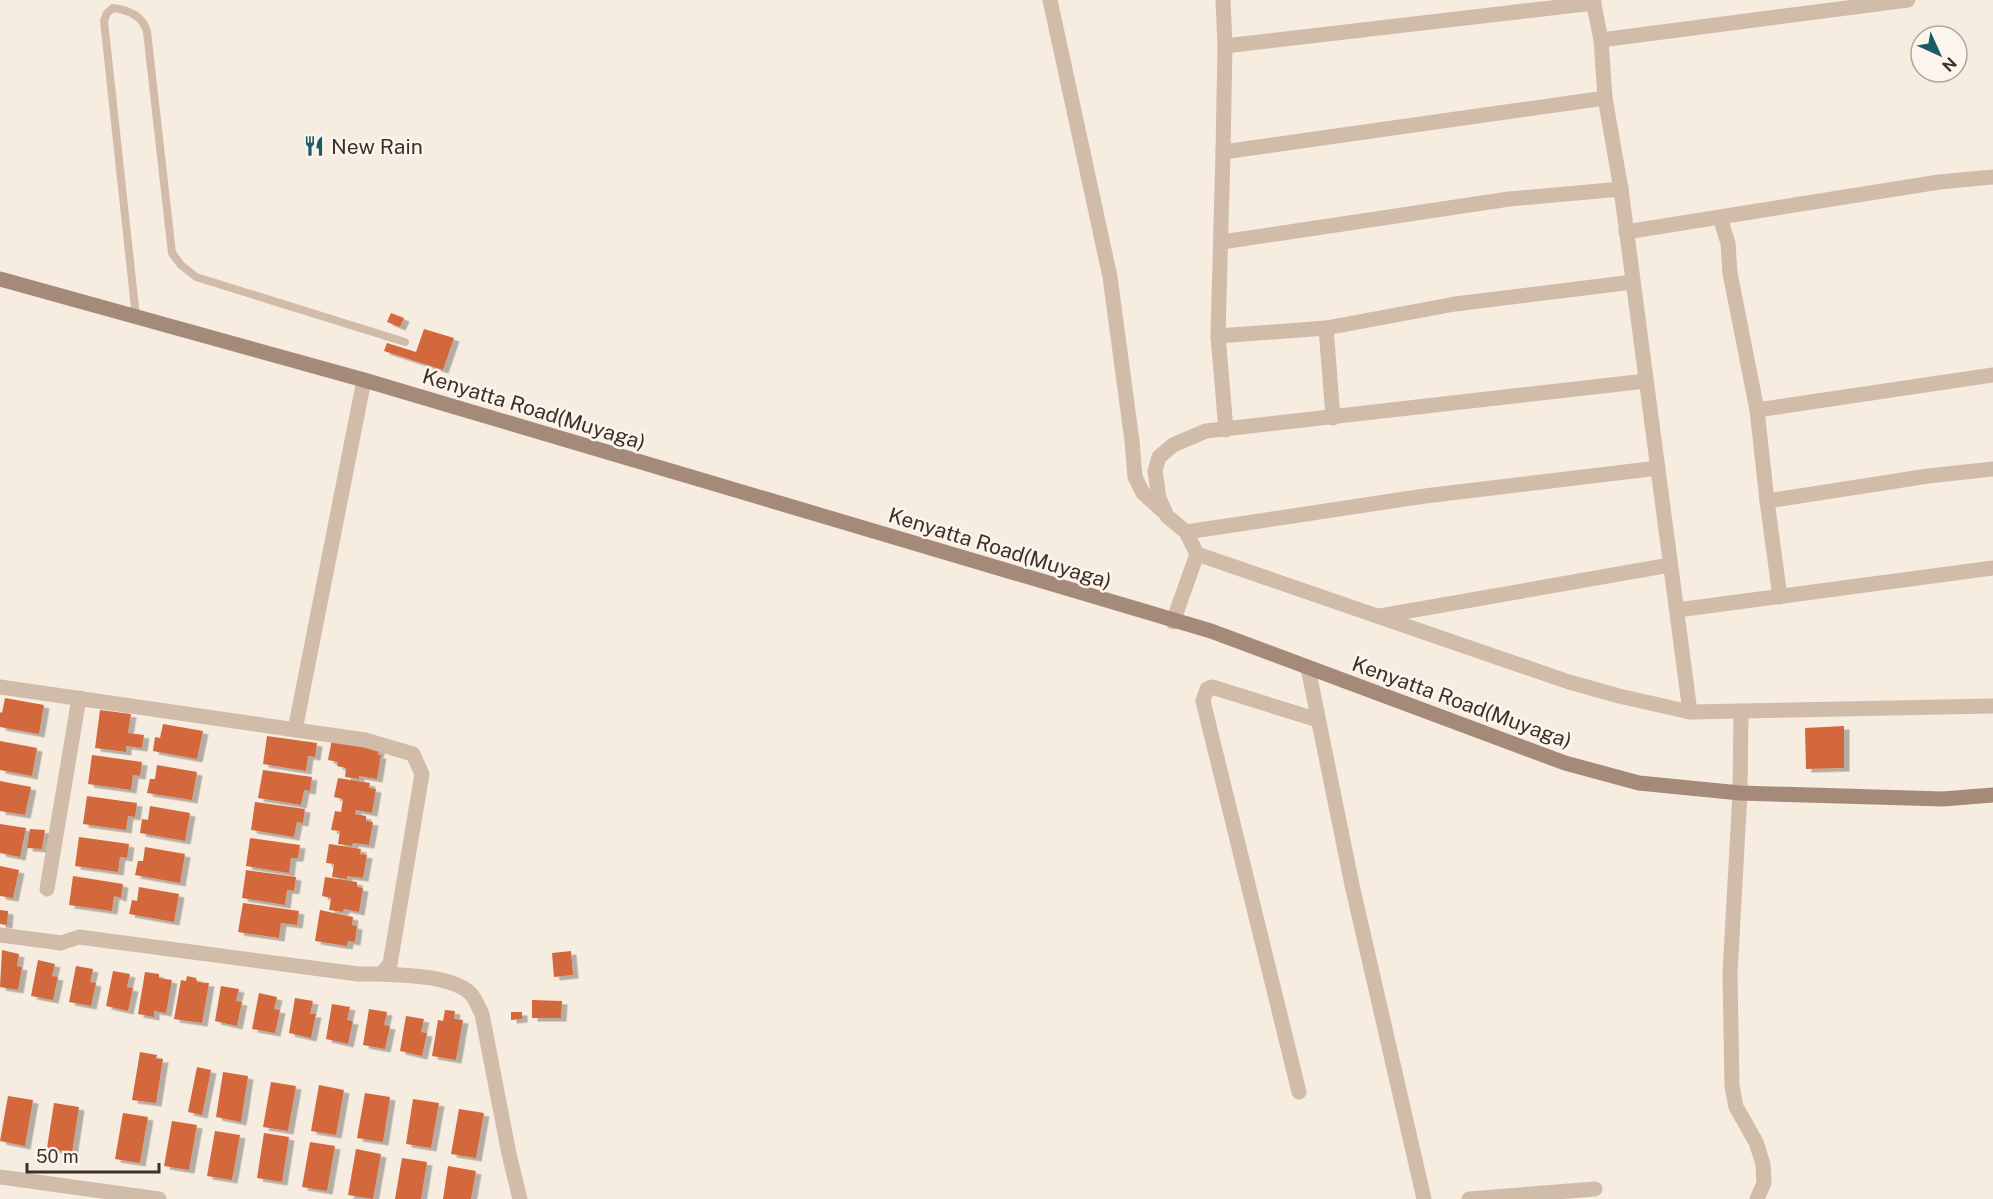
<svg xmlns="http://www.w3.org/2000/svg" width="1993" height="1199" viewBox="0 0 1993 1199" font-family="'Public Sans',sans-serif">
  <defs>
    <filter id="shadow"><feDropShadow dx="5.5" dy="3.5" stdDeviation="0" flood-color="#0004"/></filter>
  </defs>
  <rect width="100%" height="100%" fill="#f6ecdf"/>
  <g fill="#d4673e" filter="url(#shadow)">
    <polygon points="391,313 404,318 400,327 387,322"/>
    <polygon points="424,329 454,338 443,370 384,351 387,343 416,352"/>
    <polygon points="5,698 44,705 39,734 0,727 0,712 2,713"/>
    <polygon points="100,710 131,714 128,733 144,735 142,748 126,746 126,752 95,748"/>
    <polygon points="163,724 203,731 197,759 153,751 155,737 160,738"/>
    <polygon points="1844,726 1844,768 1806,769 1805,728"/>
    <polygon points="267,736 317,743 315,757 308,756 306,771 263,764"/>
    <polygon points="332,739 379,749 378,755 381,755 377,779 359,776 359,779 345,777 346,768 337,766 338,762 328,760"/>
    <polygon points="0,741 37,748 32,776 0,770"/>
    <polygon points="92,755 142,762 140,776 133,775 131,790 88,784"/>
    <polygon points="157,765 197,772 192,800 147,793 150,779 155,779"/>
    <polygon points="263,770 312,777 310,791 304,790 301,805 258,798"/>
    <polygon points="338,778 370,783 369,788 376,789 372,813 356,810 355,814 366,816 366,821 373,822 369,845 353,843 352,846 338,844 340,831 331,830 335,811 341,812 343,799 334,797"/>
    <polygon points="0,781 31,787 25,815 0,811"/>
    <polygon points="87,796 137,803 135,817 128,816 126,830 83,824"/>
    <polygon points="255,802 305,809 303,823 297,822 294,837 251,830"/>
    <polygon points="150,806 190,813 185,841 140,833 142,819 148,820"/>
    <polygon points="0,824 26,828 20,857 0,853"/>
    <polygon points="30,829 45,830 42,849 27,848"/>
    <polygon points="79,837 129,844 127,858 120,857 118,872 75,866"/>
    <polygon points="250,838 300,845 298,858 291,858 289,873 246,866"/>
    <polygon points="329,844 361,849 360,854 367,855 363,878 347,876 347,879 332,877 334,864 326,863"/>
    <polygon points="145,847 185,854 180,883 135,875 138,861 143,861"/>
    <polygon points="0,866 19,870 13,898 0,896"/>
    <polygon points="246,870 296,877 294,891 287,890 285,905 242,898"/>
    <polygon points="73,876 123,884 121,898 114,896 112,911 69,905"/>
    <polygon points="325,877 357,882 357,887 363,888 359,912 344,909 343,912 329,910 331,898 322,896"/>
    <polygon points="139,887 179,894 174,922 129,914 132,900 137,901"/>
    <polygon points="243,903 299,911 297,925 281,923 279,938 238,932"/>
    <polygon points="0,910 8,911 7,925 0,924"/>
    <polygon points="320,910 353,917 352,925 357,926 355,942 348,941 347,946 315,941"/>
    <polygon points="2,950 19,954 17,966 22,967 18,990 0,987"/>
    <polygon points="571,951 573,975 554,977 552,953"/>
    <polygon points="38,960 55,964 52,976 58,977 53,1000 31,996"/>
    <polygon points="76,966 93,969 90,982 96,983 91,1006 69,1002"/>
    <polygon points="113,971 130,974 127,987 133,988 128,1011 106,1006"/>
    <polygon points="145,972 159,974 159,978 172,980 166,1013 154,1011 154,1017 138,1014"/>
    <polygon points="187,976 196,978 197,982 209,983 202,1023 174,1019 181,980 186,981"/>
    <polygon points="221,986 239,989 236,1001 242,1002 237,1026 215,1021"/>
    <polygon points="259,993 277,997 274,1009 280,1010 275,1033 252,1029"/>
    <polygon points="295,998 313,1001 310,1014 316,1014 311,1038 289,1033"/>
    <polygon points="532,1000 562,1001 561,1018 532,1018"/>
    <polygon points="332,1004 350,1007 347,1020 353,1021 348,1044 326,1039"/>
    <polygon points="369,1009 387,1012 384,1025 390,1026 385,1049 363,1045"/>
    <polygon points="445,1010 455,1011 454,1019 463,1020 456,1060 432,1056 438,1020 443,1021"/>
    <polygon points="511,1012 522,1012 522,1019 511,1020"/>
    <polygon points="406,1016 424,1019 421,1032 427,1033 422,1056 400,1051"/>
    <polygon points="140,1052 157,1055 156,1059 163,1059 156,1103 132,1100"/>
    <polygon points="197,1067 211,1070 202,1115 188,1112"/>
    <polygon points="223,1072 248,1076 241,1122 216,1117"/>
    <polygon points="271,1082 296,1086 288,1131 263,1127"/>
    <polygon points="319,1085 344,1090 336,1135 311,1131"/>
    <polygon points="365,1093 390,1097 383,1142 357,1138"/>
    <polygon points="8,1096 33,1100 25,1146 0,1141"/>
    <polygon points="413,1099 439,1103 431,1148 406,1144"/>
    <polygon points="54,1103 79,1107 72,1153 47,1148"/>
    <polygon points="459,1109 484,1113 476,1158 451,1154"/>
    <polygon points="123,1113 148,1117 140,1163 115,1159"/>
    <polygon points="172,1121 197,1125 189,1170 164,1166"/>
    <polygon points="215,1131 240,1135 232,1180 207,1176"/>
    <polygon points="264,1133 289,1137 282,1182 257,1178"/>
    <polygon points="310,1142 335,1146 327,1191 302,1187"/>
    <polygon points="356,1149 381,1154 373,1199 348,1195"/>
    <polygon points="402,1158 427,1162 421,1199 395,1199"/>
    <polygon points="448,1166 476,1171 471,1199 443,1199"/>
  </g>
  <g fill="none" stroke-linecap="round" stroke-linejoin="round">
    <path stroke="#d0bca9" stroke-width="8" d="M 136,317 L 104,21 L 107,13 L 113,8 C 129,10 143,16 147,32 L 172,253 L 181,265 L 196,277 L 405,342"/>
    <g stroke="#d0bca9" stroke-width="15">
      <polyline points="1050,0 1110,277 1132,441 1135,477 1143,493 1164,512"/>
      <polyline points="1223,0 1225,46 1223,152 1218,336 1226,430"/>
      <polyline points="1593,0 1601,40 1605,98 1621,189 1690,712"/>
      <polyline points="1601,40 1908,0"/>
      <polyline points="1225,46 1594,3"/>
      <polyline points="1223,152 1605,98"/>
      <polyline points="1720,218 1728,243 1730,273 1757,410 1767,501 1780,597"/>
      <polyline points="1626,232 1939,182 1993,177"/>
      <polyline points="1222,242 1509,199 1621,189"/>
      <polyline points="1326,328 1333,418"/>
      <polyline points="1218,336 1326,328 1455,304 1633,282"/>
      <polyline points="1646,381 1206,431 1173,445 1159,457 1155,471 1159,498 1167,516 1186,532 1197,554 1569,682 1619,696 1690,712 1993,706"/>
      <polyline points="1757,410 1993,375"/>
      <polyline points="1767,501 1928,476 1993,469"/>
      <polyline points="1186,532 1425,496 1658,468"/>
      <polyline points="1677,610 1993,568"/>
      <polyline points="1380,616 1670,565"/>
      <polyline points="1173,622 1197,554"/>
      <polyline points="1308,668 1352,885 1424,1199"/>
      <polyline points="0,687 365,740 413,754 422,774 390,964 381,974 358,974 79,937 61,943 0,935"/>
      <polyline points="1741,711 1740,793 1730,973 1732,1086 1736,1107 1756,1142 1763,1164 1764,1183 1757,1199"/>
      <polyline points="295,730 364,380"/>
      <polyline points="47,889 79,698"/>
      <path d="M 381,974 C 407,976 451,975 470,993 C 475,998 479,1008 482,1014 L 509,1154 L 520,1199"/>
      <polyline points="1299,1092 1203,701 1207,689 1212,687 1318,720"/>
      <polyline points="0,1177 159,1199"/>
      <polyline points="1469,1199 1595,1189"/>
    </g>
    <polyline stroke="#a58a79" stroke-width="15" points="0,279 364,380 1211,631 1565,763 1639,783 1740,793 1943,799 1993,795"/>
  </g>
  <defs>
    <g id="restaurant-bare" transform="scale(1.62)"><path d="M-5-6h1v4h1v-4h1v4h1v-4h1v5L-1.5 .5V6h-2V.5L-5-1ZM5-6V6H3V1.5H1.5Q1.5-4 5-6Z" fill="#195d64" stroke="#fcf5ed" stroke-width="2.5" paint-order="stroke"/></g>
  </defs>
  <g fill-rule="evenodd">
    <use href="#restaurant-bare" x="314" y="146"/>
  </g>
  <g text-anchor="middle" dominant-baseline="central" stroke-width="5" stroke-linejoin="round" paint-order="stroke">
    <g font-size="21" fill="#3d3029" stroke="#fcf5ed" text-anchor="start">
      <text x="331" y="146">New Rain</text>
    </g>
    <g font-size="21" fill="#3d3029" stroke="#fcf5ed">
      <text transform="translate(534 409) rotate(17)">Kenyatta Road(Muyaga)</text>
      <text transform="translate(1000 548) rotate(17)">Kenyatta Road(Muyaga)</text>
      <text transform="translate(1462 702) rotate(20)">Kenyatta Road(Muyaga)</text>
    </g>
  </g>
  <g transform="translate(1939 54) rotate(135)"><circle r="28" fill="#fcf5ed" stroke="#b0a69f" stroke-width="1.5"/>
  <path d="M0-4.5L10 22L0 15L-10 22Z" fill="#195d64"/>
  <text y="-9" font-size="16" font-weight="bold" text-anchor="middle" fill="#3d3029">N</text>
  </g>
  <path d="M27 1163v9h132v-9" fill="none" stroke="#3d3029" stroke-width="3"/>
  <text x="36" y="1163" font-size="18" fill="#3d3029" stroke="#fcf5ed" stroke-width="4.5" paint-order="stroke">50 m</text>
</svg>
